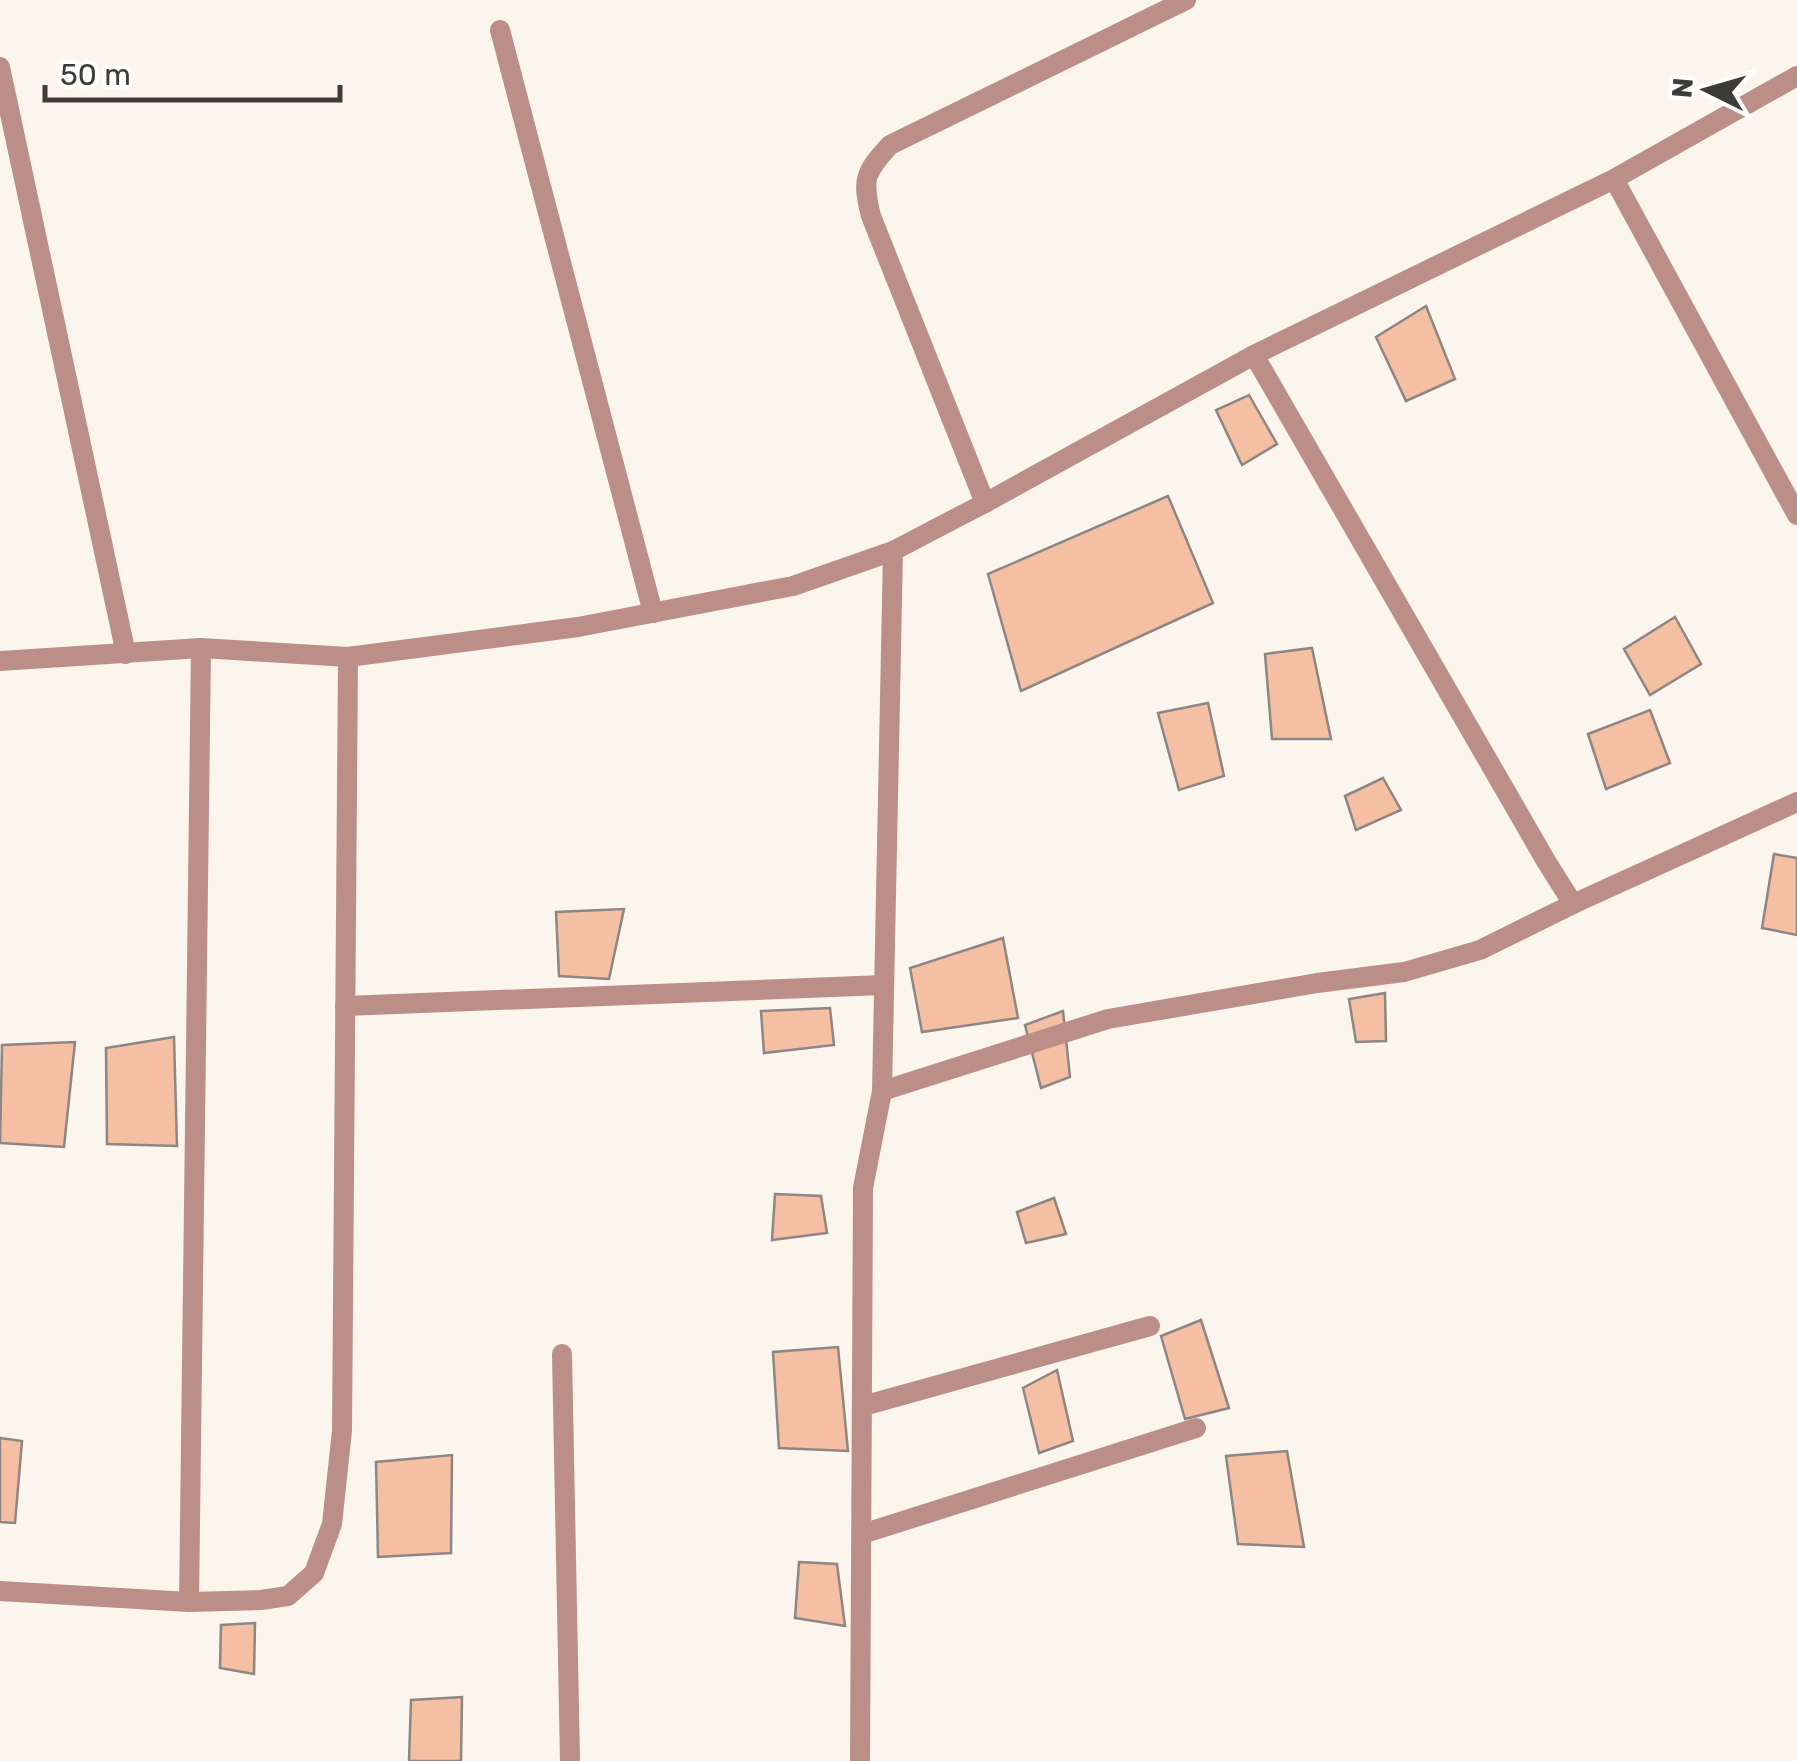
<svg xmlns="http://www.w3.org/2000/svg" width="1797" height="1761" viewBox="0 0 1797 1761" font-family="Rubik,sans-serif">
  <rect width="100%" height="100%" fill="#fbf5ee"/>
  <g fill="#f5bfa4" stroke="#8e8682" stroke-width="2.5">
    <polygon points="1426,306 1455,379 1406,401 1376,337"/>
    <polygon points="1249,395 1277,444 1242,465 1216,410"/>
    <polygon points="1168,496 1213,603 1021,691 988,574"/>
    <polygon points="1675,617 1701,664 1650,695 1624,649"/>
    <polygon points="1312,648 1331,739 1272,739 1265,654"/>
    <polygon points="1208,703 1224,776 1179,790 1158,713"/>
    <polygon points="1650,710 1670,763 1606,789 1588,734"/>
    <polygon points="1383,778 1401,810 1356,830 1345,796"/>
    <polygon points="1774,854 1797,858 1797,935 1762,928"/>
    <polygon points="624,909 609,979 559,976 556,912"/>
    <polygon points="1003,938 1018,1018 922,1032 910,968"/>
    <polygon points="1385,993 1386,1041 1356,1042 1349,999"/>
    <polygon points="830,1008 834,1045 764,1053 761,1011"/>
    <polygon points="1063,1011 1070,1077 1041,1088 1025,1025"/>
    <polygon points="174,1037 177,1146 107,1144 106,1048"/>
    <polygon points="75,1042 64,1147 0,1143 2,1045"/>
    <polygon points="775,1194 821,1196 827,1233 772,1240"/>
    <polygon points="1054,1198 1066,1234 1026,1243 1017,1212"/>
    <polygon points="1201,1320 1229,1408 1185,1419 1161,1336"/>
    <polygon points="838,1347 848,1451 779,1448 773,1352"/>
    <polygon points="1057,1370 1073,1441 1039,1453 1023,1388"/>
    <polygon points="0,1438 22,1441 15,1523 0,1522"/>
    <polygon points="1287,1451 1304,1547 1238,1544 1226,1456"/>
    <polygon points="452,1455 451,1553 378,1557 376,1462"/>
    <polygon points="799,1562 837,1564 845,1626 795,1618"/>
    <polygon points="255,1623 254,1674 220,1668 221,1625"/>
    <polygon points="462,1697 461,1761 409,1761 411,1700"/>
  </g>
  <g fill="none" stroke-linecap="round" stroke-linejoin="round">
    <g stroke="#bb8f88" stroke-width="20">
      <polyline points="500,30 653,613"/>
      <polyline points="0,67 126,654"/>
      <polyline points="1614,179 1797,515"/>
      <polyline points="1254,355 1546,861 1573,904"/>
      <path d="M 985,503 L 871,216 C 862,180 864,173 890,145 L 1186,0"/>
      <polyline points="0,661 201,648 348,657 578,627 793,586 893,551 985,503 1254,355 1614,179 1797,76"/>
      <polyline points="345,1006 884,985"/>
      <polyline points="882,1091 1108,1019 1317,983 1404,972 1480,950 1573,904 1797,802"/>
      <polyline points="562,1354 570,1761"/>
      <polyline points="863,1406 1150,1326"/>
      <polyline points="862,1534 1196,1428"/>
      <polyline points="0,1591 189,1602 261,1600 288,1596 314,1573 332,1524 342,1431 348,657"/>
      <polyline points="189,1602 201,648"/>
      <polyline points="860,1761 863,1188 882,1091 893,551"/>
    </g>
  </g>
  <g transform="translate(1707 90) rotate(275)" stroke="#ffffff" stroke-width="8" paint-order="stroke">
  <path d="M0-8L18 38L0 25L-18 38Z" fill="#3e3c39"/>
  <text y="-15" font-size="28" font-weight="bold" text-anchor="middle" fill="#3e3c39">N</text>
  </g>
  <path d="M45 85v15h295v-15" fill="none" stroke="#3e3c39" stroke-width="5"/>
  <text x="60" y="85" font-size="30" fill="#3e3c39" stroke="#ffffff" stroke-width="8" paint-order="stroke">50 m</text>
</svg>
